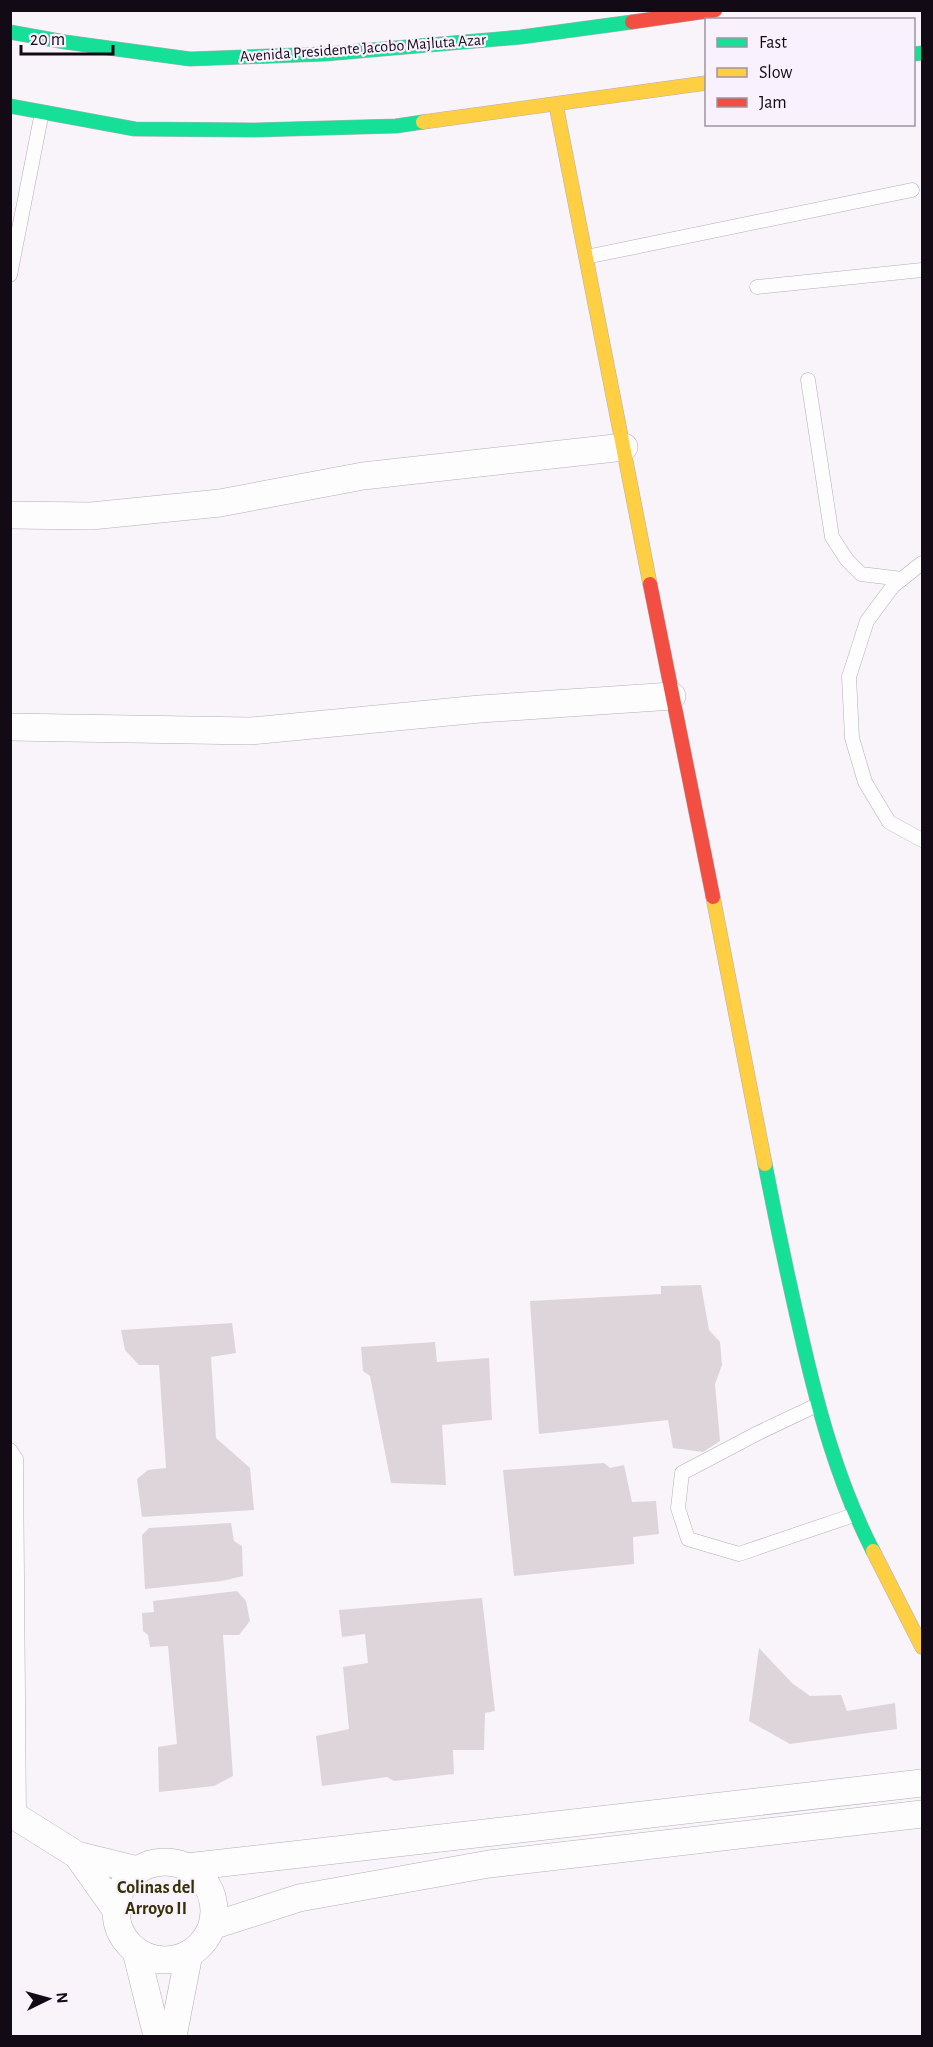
<svg xmlns="http://www.w3.org/2000/svg" width="933" height="2047" viewBox="0 0 933 2047" font-family="'Alegreya Sans',sans-serif">
  <rect width="100%" height="100%" fill="#f8f4fa"/>
  <g fill="#ded5da">
    <polygon points="701,1285 709,1330 720,1342 722,1365 715,1384 720,1441 703,1452 673,1448 668,1420 539,1434 530,1301 661,1294 661,1286"/>
    <polygon points="232,1323 236,1353 211,1357 216,1438 250,1468 254,1510 142,1517 137,1479 148,1470 166,1468 159,1365 139,1365 125,1350 121,1330"/>
    <polygon points="435,1342 437,1362 489,1358 492,1420 442,1425 446,1485 391,1483 370,1376 363,1371 361,1347"/>
    <polygon points="604,1463 610,1468 624,1465 632,1502 656,1501 659,1534 633,1537 634,1564 514,1576 503,1470"/>
    <polygon points="231,1523 234,1541 242,1546 243,1576 222,1581 145,1589 142,1535 149,1528"/>
    <polygon points="237,1591 246,1601 250,1621 239,1635 223,1635 233,1776 214,1786 159,1792 158,1747 177,1744 168,1646 150,1647 148,1635 143,1631 142,1613 154,1612 153,1601"/>
    <polygon points="482,1598 495,1711 485,1713 484,1750 453,1750 454,1774 394,1781 387,1777 322,1786 316,1736 349,1729 343,1667 368,1663 365,1634 342,1637 339,1610"/>
    <polygon points="759,1648 792,1683 810,1696 841,1695 847,1711 895,1703 897,1729 790,1744 749,1721"/>
  </g>
  <g fill="none" stroke-linecap="round" stroke-linejoin="round">
    <g stroke="#b3aeb6" stroke-width="15">
      <g id="lane">
        <polyline points="586,257 912,190"/>
        <polyline points="10,275 42,112"/>
        <polyline points="757,287 922,270"/>
        <polyline points="808,380 832,537 847,560 861,574 902,579"/>
        <polyline points="922,563 893,586 867,621 849,677 852,738 865,782 889,822 922,840"/>
        <polyline points="817,1405 758,1433 682,1473 678,1508 688,1539 739,1554 854,1515"/>
        <polyline points="10,1450 16,1459 19,1817"/>
      </g>
    </g>
    <g stroke="#b3aeb6" stroke-width="28">
      <g id="street">
        <polyline points="10,515 91,516 220,503 363,476 624,447"/>
        <polyline points="10,727 251,731 480,709 672,696"/>
        <polyline points="10,1813 77,1855 138,1870"/>
        <polyline points="77,1855 116,1910"/>
        <circle cx="165" cy="1911" r="49"/>
        <polyline points="187,1867 922,1783"/>
        <polyline points="212,1926 299,1898 489,1864 922,1814"/>
        <polyline points="136,1951 157,2036"/>
        <polyline points="173,2036 189,1954"/>
      </g>
    </g>
    <g stroke="#b3aeb6" stroke-width="15">
      <g id="fast">
        <polyline points="10,32 65,42 190,59 325,54 521,37 632,22"/>
        <polyline points="914,54 922,53"/>
        <polyline points="10,106 135,129 255,130 396,126 423,122"/>
        <path d="M 765,1164 C 776,1221 788,1278 801,1334 C 818,1409 838,1483 873,1551"/>
      </g>
    </g>
    <g stroke="#b3aeb6" stroke-width="15">
      <g id="slow">
        <polyline points="556,105 650,584"/>
        <polyline points="423,122 706,83"/>
        <polyline points="713,897 765,1164"/>
        <polyline points="873,1551 922,1647"/>
      </g>
    </g>
    <g stroke="#b3aeb6" stroke-width="15">
      <g id="jam">
        <polyline points="632,22 715,10"/>
        <polyline points="650,584 713,897"/>
      </g>
    </g>
    <use href="#lane" stroke="#fefdfe" stroke-width="14"/>
    <use href="#street" stroke="#fefdfe" stroke-width="27"/>
    <use href="#fast" stroke="#16e098" stroke-width="14"/>
    <use href="#slow" stroke="#ffcf43" stroke-width="14"/>
    <use href="#jam" stroke="#f24e42" stroke-width="14"/>
  </g>
  <g text-anchor="middle" dominant-baseline="central" stroke-width="4.5" stroke-linejoin="round" paint-order="stroke">
    <g font-size="16" fill="#120b16" stroke="#f9f1fd">
      <text transform="translate(363 48) rotate(-4)">Avenida Presidente Jacobo Majluta Azar</text>
    </g>
    <g font-size="18" font-weight="bold" fill="#343105" stroke="#f9f1fd">
      <text x="156" y="1888">Colinas del<tspan x="156" dy="21">Arroyo II</tspan></text>
    </g>
  </g>
  <rect width="933" height="2047" fill="none" stroke="#120b16" stroke-width="24"/>
  <rect x="705" y="18" width="210" height="108" fill="#f9f1fd" stroke="#9d95a1" stroke-width="1.5"/>
  <rect x="717" y="38" width="30" height="9" fill="#16e098" stroke="#9d95a1" stroke-width="1.5"/>
  <text x="759" y="48" font-size="18" fill="#120b16">Fast</text>
  <rect x="717" y="68" width="30" height="9" fill="#ffcf43" stroke="#9d95a1" stroke-width="1.5"/>
  <text x="759" y="78" font-size="18" fill="#120b16">Slow</text>
  <rect x="717" y="98" width="30" height="9" fill="#f24e42" stroke="#9d95a1" stroke-width="1.5"/>
  <text x="759" y="108" font-size="18" fill="#120b16">Jam</text>
  <g transform="translate(48 1999) rotate(85)" stroke="#f9f1fd" stroke-width="4.5" paint-order="stroke">
  <path d="M0-4.5L10 22L0 15L-10 22Z" fill="#120b16"/>
  <text y="-9" font-size="16" font-weight="bold" text-anchor="middle" fill="#120b16">N</text>
  </g>
  <path d="M21 45v9h92v-9" fill="none" stroke="#120b16" stroke-width="3"/>
  <text x="30" y="45" font-size="18" fill="#120b16" stroke="#f9f1fd" stroke-width="4.5" paint-order="stroke">20 m</text>
</svg>
